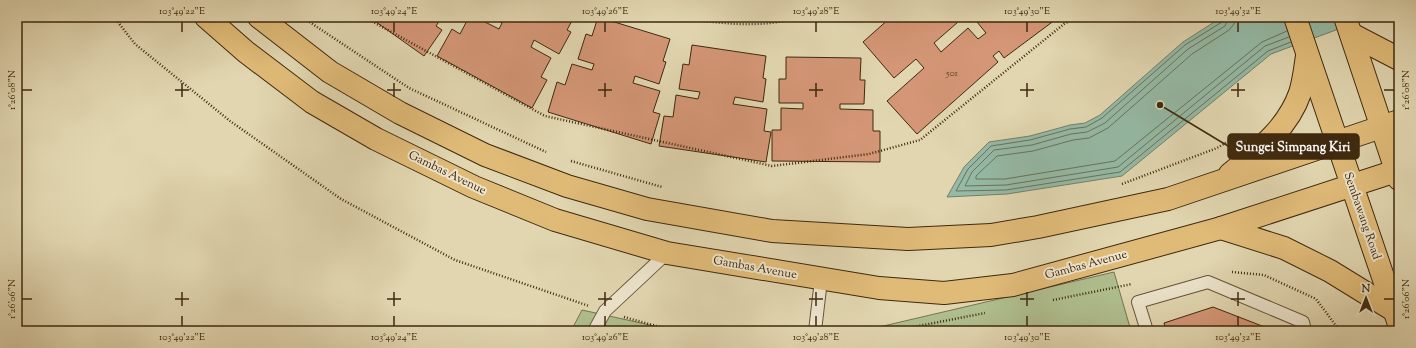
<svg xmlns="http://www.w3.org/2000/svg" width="1416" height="348" viewBox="0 0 1416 348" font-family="'Sorts Mill Goudy',serif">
  <rect width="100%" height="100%" fill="#e1d6b0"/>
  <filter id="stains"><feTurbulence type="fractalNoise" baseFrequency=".005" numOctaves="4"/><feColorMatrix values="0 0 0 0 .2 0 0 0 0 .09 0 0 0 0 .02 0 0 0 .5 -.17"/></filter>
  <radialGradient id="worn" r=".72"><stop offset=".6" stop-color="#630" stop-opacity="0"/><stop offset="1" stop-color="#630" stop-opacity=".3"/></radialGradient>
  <g fill="#afbe8e" stroke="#77744e">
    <polygon points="1114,272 1131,331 862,331"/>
    <polygon points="582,310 677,331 571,331"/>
  </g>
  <polygon fill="#95baa6" stroke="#738069" points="1222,17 1371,17 1271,54 1122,176 1007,194 947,197 964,167 989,142 1030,136 1070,125 1085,123 1100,115 1183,42"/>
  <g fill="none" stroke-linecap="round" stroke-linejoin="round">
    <g stroke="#6a725a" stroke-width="1">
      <polyline points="1224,17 1222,22 1185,45 1102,118 1086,127 1070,129 1030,140 991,146 968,169 956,191 1006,190 1120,172 1268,51 1291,42"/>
      <polyline points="1229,17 1225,26 1188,49 1105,123 1087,132 1071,134 1032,145 994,150 972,172 965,186 1006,185 1118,167 1265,46 1289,37"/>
      <polyline points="1235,17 1234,24 1229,30 1192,54 1108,128 1089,138 1073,140 1033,151 997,156 976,176 976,179 1005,179 1115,161 1262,42 1287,31"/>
    </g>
  </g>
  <g fill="#d49676" stroke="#3f290e">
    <polygon points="369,17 442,17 436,26 442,30 424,56"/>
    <polygon points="469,17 475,17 499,29 502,23 491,17 574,17 567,30 571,32 559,54 534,40 531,47 551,58 541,77 547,80 532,108 437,56 452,29 460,34"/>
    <polygon points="598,17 670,39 663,61 666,62 659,84 635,76 633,83 660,91 653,112 660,114 651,144 548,112 557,82 565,85 572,64 592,70 594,64 578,59 586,34 592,36"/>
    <polygon points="891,17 953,17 958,22 934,43 941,52 968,28 978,39 986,33 977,22 985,17 1059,17 1004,58 999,51 993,56 998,62 917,134 887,101 924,68 916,59 894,78 863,42"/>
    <polygon points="692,45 766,56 763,78 766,79 763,102 735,97 733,104 767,109 764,131 771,132 766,162 659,146 664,116 673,117 676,95 698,99 700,92 679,89 683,64 689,65"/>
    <polygon points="786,57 861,58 860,80 865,80 864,104 840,104 840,109 873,110 873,131 880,131 880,162 772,161 772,130 781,130 781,108 803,109 803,103 779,103 779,79 786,79"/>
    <polygon points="1213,307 1275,331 1166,331 1164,323"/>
  </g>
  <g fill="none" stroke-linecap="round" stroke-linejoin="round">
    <g stroke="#685436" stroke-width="14">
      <g id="lane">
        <polyline points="594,331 605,311 667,253"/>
        <polyline points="815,331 821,280"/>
        <polyline points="1147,331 1138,302 1208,282 1303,322 1305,331"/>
      </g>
    </g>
    <g stroke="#3f290e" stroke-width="24">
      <g id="primary">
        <polyline points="206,17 246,52 312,102 376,139 474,187 555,220 667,253 879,288 944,293 1013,285 1221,228 1399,170"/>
        <polyline points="259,17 330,72 400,113 485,155 567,186 647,209 772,231 908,239 991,235 1038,227 1168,199 1399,121"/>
        <polyline points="1295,17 1399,324"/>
        <polyline points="1345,17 1399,179"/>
        <polyline points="1351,34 1399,59"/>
        <path d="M 1230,174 C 1258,151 1288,128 1300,93 C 1304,81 1305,68 1307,56"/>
        <polyline points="1221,228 1284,248 1330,271 1395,311"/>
      </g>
    </g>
    <g stroke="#3f290e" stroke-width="2.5" stroke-dasharray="1 2" stroke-linecap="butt">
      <polyline points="114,17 135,44 230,121 341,199 455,260 589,306"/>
      <polyline points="302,17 409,88 546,152"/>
      <polyline points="364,17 545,116 772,166 869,154 920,140 1064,24 1076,17"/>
      <path d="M 671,17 C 715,22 757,30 800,17"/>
      <polyline points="1396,17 1399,21"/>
      <polyline points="571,161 662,187"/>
      <polyline points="1122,184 1217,148 1239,135"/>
      <polyline points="1232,272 1264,275 1316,299 1340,331"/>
      <polyline points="1053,300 1132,284"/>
      <polyline points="624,317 667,329 684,331"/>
      <polyline points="893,331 985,313"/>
    </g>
    <use href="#lane" stroke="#ece4cc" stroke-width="12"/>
    <use href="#primary" stroke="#e0bb78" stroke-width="22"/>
  </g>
  <path fill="none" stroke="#3f290e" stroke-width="1.5" d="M 182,22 L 182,32M 394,22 L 394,32M 605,22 L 605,32M 816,22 L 816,32M 1027,22 L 1027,32M 1238,22 L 1238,32M 182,83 L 182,97M 394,83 L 394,97M 605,83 L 605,97M 816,83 L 816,97M 1027,83 L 1027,97M 1238,83 L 1238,97M 22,90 L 32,90M 175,90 L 189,90M 387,90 L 401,90M 598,90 L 612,90M 809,90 L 823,90M 1020,90 L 1034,90M 1231,90 L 1245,90M 1384,90 L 1394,90M 182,292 L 182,306M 394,292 L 394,306M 605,292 L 605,306M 816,292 L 816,306M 1027,292 L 1027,306M 1238,292 L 1238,306M 22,299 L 32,299M 175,299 L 189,299M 387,299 L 401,299M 598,299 L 612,299M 809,299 L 823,299M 1020,299 L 1034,299M 1231,299 L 1245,299M 1384,299 L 1394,299M 182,316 L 182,326M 394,316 L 394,326M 605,316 L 605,326M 816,316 L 816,326M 1027,316 L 1027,326M 1238,316 L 1238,326"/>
  <g text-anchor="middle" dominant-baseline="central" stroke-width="4" stroke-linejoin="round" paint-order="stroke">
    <g font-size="10" fill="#644428">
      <text x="952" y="73">501</text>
    </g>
    <g font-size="12" fill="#3f290e" stroke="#ece4cc">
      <text transform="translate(447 173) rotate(26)">Gambas Avenue</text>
      <text transform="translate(1362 216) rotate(71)">Sembawang Road</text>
      <text transform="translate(1086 265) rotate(-15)">Gambas Avenue</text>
      <text transform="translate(755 268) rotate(10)">Gambas Avenue</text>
    </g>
  </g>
  <path fill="none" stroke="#3f290e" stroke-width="1.5" d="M1160 105L1228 146"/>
  <circle fill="#3f290e" stroke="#ece4cc" stroke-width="1.5" cx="1160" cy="105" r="4"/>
  <rect fill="#3f290e" stroke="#3f290e" stroke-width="1.5" x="1228" y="134" width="131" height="25" rx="4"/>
  <g font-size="13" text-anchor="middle" font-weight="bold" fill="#fff">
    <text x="1293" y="151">Sungei Simpang Kiri</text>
  </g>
  <rect width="1416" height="348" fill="none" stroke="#e1d6b0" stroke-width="44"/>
  <g transform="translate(1366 298)" stroke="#ece4cc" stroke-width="3" paint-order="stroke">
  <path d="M0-3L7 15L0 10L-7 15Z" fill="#3f290e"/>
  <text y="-6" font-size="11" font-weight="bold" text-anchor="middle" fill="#3f290e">N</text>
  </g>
  <rect x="22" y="22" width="1372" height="304" fill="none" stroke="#3f290e" stroke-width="1.5"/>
  <g font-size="10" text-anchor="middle" fill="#3f290e">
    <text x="182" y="14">103°49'22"E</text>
    <text x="394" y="14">103°49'24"E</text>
    <text x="605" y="14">103°49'26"E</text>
    <text x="816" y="14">103°49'28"E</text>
    <text x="1027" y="14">103°49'30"E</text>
    <text x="1238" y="14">103°49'32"E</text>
    <text transform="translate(11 90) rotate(-90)" y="4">1°26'08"N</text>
    <text transform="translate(1405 90) rotate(-90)" y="4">1°26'08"N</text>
    <text transform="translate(11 299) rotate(-90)" y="4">1°26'06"N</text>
    <text transform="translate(1405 299) rotate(-90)" y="4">1°26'06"N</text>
    <text x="182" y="340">103°49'22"E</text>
    <text x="394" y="340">103°49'24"E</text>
    <text x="605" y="340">103°49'26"E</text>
    <text x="816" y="340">103°49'28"E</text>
    <text x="1027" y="340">103°49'30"E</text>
    <text x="1238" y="340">103°49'32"E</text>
  </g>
  <rect width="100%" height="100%" filter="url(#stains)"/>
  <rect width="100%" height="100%" fill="url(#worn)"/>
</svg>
